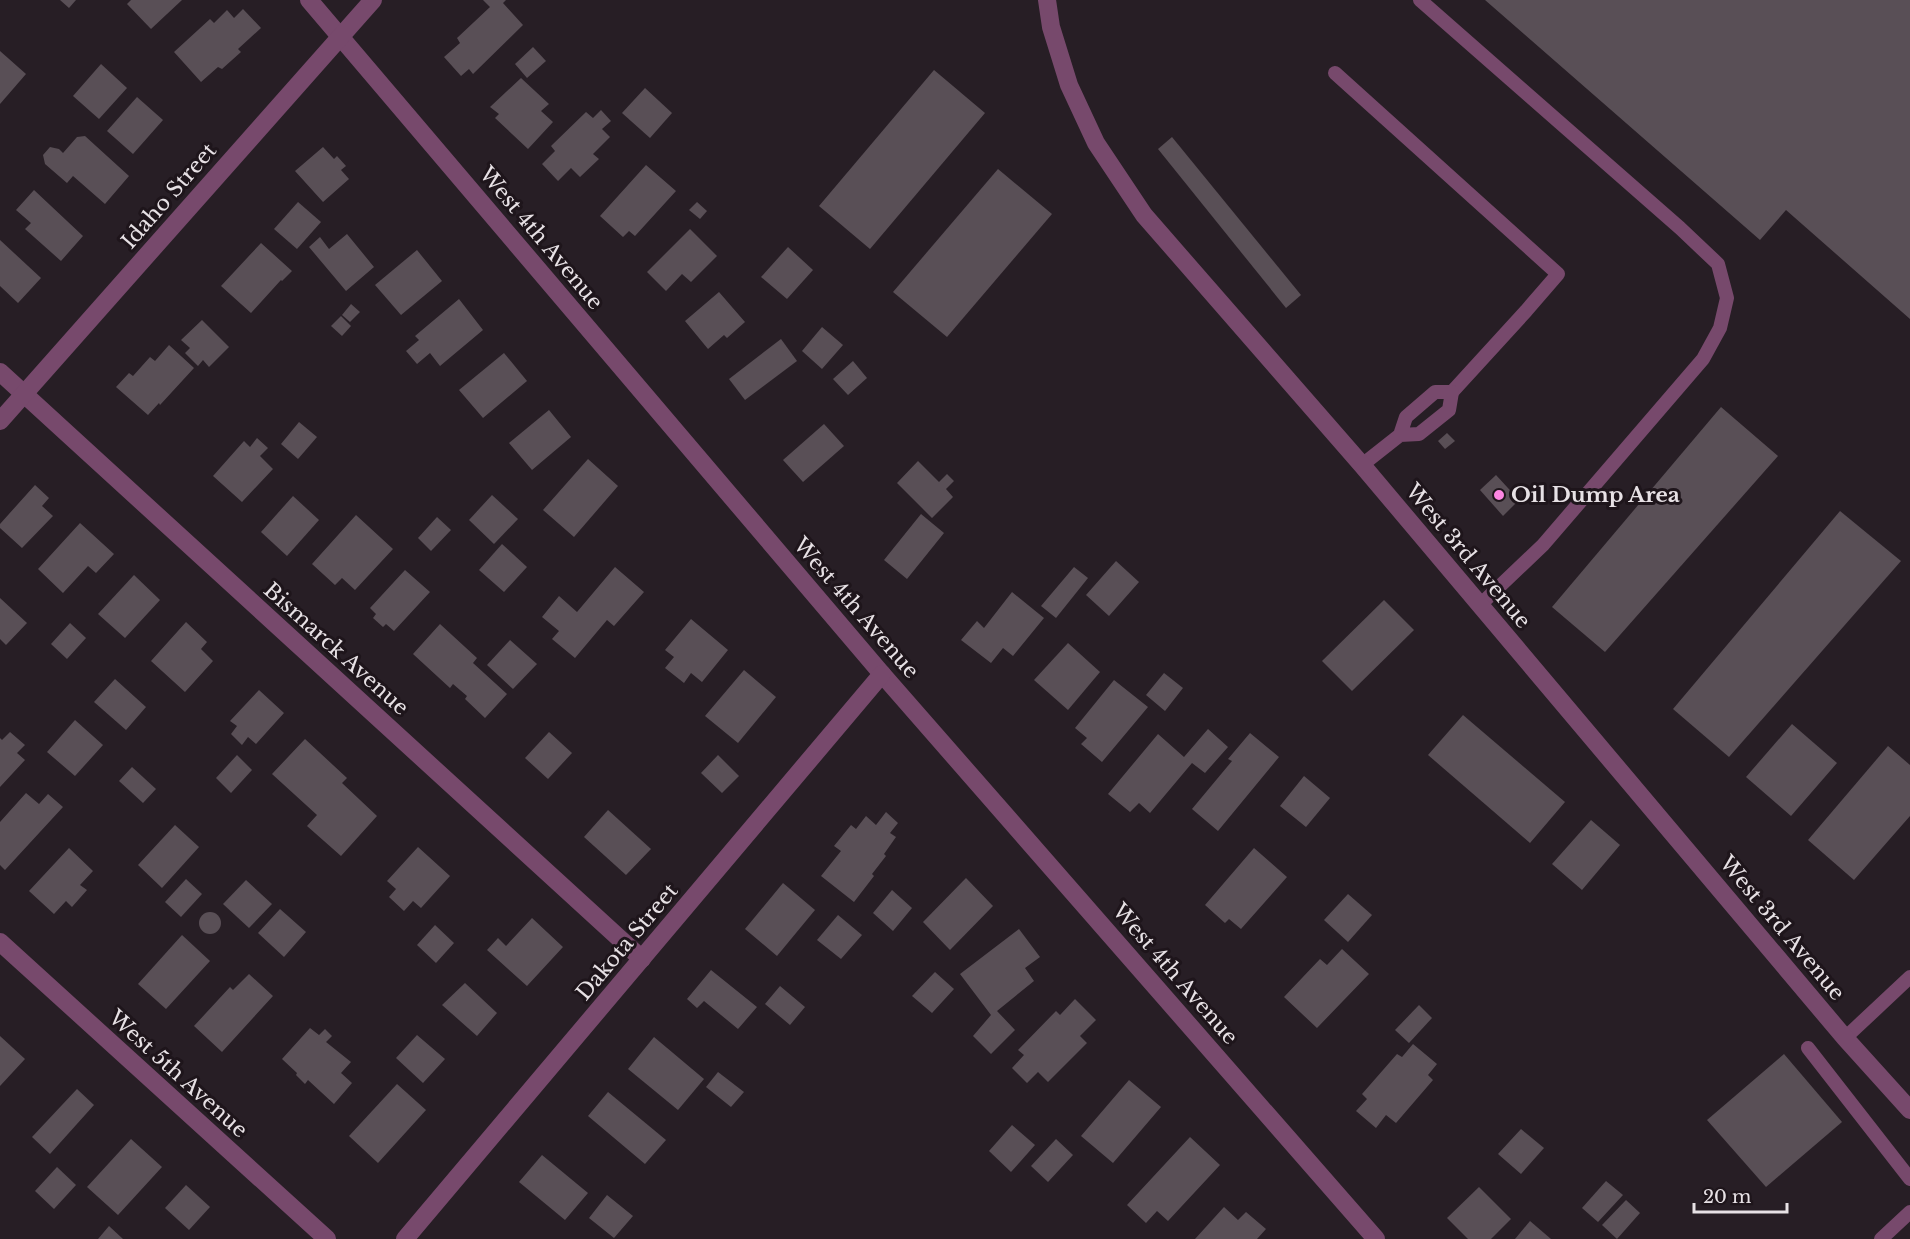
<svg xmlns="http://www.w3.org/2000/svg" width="1910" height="1239" viewBox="0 0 1910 1239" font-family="'Libre Baskerville',serif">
  <rect width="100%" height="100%" fill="#271e25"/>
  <g fill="#594f56">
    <polygon points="60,0 76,0 69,8"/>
    <polygon points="131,0 182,0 151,29 127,4"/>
    <polygon points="483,0 506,0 503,3 523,25 473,74 469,69 461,76 444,57 460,43 457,38 490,7"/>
    <polygon points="1485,0 1910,0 1910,319 1786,210 1760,240"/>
    <polygon points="243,9 261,28 238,49 241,52 222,69 218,67 201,82 174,52 210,19 214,23 227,10 234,18"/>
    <polygon points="533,47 546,61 527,78 515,64"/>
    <polygon points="0,51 26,74 0,104"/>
    <polygon points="101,64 127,88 99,119 73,96"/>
    <polygon points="934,70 985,113 870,249 819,206"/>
    <polygon points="521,78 549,104 541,111 553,122 528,149 495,118 499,114 490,107"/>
    <polygon points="645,88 672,113 650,138 622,113"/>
    <polygon points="137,97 163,120 133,154 107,131"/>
    <polygon points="601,110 611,121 602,129 610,137 593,154 599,159 580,177 571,168 558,181 542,164 555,151 551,146 586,112 593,118"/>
    <polygon points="85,136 129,176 105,204 73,176 67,183 45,164 43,155 50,147 59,149 63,153 77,137"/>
    <polygon points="1172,137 1301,295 1286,308 1158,149"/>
    <polygon points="323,147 334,159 337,156 346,166 341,170 349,179 323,202 295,171"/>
    <polygon points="646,165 676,191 635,236 629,231 623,237 600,216"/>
    <polygon points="998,169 1052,214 947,337 893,292"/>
    <polygon points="34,190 83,236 61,261 25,229 31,223 16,210"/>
    <polygon points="298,202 321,222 297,249 274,229"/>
    <polygon points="697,202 707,211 700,219 689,210"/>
    <polygon points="690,229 717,256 691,282 682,274 666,291 647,272"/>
    <polygon points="347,234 374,267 346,291 309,247 320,237 329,249"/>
    <polygon points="0,240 41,278 18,303 0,286"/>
    <polygon points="261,243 292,271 282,281 281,280 251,313 221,286"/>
    <polygon points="788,247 813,270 787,299 761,277"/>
    <polygon points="417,250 442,281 401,315 375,285"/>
    <polygon points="719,292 745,322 727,338 724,335 708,349 685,321"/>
    <polygon points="459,299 483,330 440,366 430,353 417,364 406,351 419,340 415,336"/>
    <polygon points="351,304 360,312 350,322 342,315"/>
    <polygon points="341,316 351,326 342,336 331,326"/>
    <polygon points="202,320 229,347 209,367 203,360 198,366 185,353 190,348 181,340"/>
    <polygon points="822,327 843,345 822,369 802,351"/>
    <polygon points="781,339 797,361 745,400 729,379"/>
    <polygon points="169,345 194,368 160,405 159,403 148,415 116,387 129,373 133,376 150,357 155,361"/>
    <polygon points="504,353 527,381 483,418 459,390"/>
    <polygon points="853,361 867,378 848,395 833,379"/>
    <polygon points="1721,407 1778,456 1605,652 1552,607"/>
    <polygon points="549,410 571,437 532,470 509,443"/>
    <polygon points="299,422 317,437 298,459 281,444"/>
    <polygon points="824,424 844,446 803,482 783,460"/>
    <polygon points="1447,433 1455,441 1445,449 1438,441"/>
    <polygon points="257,438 268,448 260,456 273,469 242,502 213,476 244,441 250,447"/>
    <polygon points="588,459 618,486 574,537 543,510"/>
    <polygon points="918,461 939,482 947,474 954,481 946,489 953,497 932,518 897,483"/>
    <polygon points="1496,475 1519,500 1503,516 1480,490"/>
    <polygon points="35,485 49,498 42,506 53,516 22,548 0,528 0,524"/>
    <polygon points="492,495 518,519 494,544 469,520"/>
    <polygon points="293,496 319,520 287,556 261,532"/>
    <polygon points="1840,511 1901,561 1729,757 1673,709"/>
    <polygon points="921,514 944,533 907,579 884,560"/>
    <polygon points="356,515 393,549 355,590 342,578 335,585 312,564"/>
    <polygon points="437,517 451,530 431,551 418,538"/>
    <polygon points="80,523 114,554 96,573 88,566 63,593 38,569"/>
    <polygon points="502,544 527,567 504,592 479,570"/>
    <polygon points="1116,561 1139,582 1109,616 1086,595"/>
    <polygon points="615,567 644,592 614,626 607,620 575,658 552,639 559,631 542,617 559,596 577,612"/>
    <polygon points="1074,567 1088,578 1056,618 1041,606"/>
    <polygon points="405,570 430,592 394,631 386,624 383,627 373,618 376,614 370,608"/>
    <polygon points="134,575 160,600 125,638 98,614"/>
    <polygon points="1012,592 1044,618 1013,656 1003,648 991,663 961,640 977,621 984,628"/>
    <polygon points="0,598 27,623 6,645 0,639"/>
    <polygon points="1384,600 1414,630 1352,691 1322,661"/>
    <polygon points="691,619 728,650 702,682 691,673 684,683 665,668 674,657 665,650"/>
    <polygon points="186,622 207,642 201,649 213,661 185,692 151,661"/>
    <polygon points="70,623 86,638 67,659 51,644"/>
    <polygon points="440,624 477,658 473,663 507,694 485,718 465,699 467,696 453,684 450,688 413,654"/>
    <polygon points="510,640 537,664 513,689 487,665"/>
    <polygon points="1068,643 1100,672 1068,710 1034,680"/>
    <polygon points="744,670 776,697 738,743 705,716"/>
    <polygon points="1164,673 1183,688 1165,711 1146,695"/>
    <polygon points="115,679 146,707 126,730 94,702"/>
    <polygon points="1114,680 1148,707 1102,762 1081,744 1087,738 1075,728"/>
    <polygon points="259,690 284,713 256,744 248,737 242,745 231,734 237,726 230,721"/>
    <polygon points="1463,715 1565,802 1530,843 1428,755"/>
    <polygon points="75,720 103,745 75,776 47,752"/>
    <polygon points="1792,724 1837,763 1791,816 1746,777"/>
    <polygon points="1208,729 1228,747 1205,773 1192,763 1150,813 1139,803 1130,812 1108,794 1158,734 1184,757"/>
    <polygon points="10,732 25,745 17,753 25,760 0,787 0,738 2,740"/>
    <polygon points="549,732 572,753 548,779 525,758"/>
    <polygon points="1250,733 1279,757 1218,831 1192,809 1232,761 1228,759"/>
    <polygon points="305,739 347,778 342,783 377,816 341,856 307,826 317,815 272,774"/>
    <polygon points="1888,746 1910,765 1910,816 1854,880 1808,840"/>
    <polygon points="237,755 252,770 231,793 216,778"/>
    <polygon points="718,755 739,776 722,793 701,773"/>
    <polygon points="132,767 156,789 143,803 119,781"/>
    <polygon points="1304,776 1330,798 1306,827 1280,806"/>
    <polygon points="26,793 39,804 48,794 63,807 5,870 0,865 0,822"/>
    <polygon points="608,810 651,849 626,875 584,837"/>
    <polygon points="886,812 898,823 890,833 896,837 884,854 886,856 872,874 874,876 854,902 821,876 841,851 834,846 851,825 856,829 866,816 876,825"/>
    <polygon points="1591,820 1620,845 1582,890 1552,864"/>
    <polygon points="175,825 199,847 162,888 138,865"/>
    <polygon points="418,847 450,876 421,908 413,901 404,911 389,897 396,889 387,881"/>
    <polygon points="69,848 93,871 80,885 87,890 72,907 66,901 54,914 29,891"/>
    <polygon points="1254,848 1287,877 1241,929 1229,919 1225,923 1205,905"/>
    <polygon points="966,878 993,906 950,950 923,922"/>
    <polygon points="186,879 202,894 181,917 165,902"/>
    <polygon points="246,880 272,904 249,928 223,904"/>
    <polygon points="783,883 815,910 777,956 745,929"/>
    <polygon points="892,890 912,908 893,931 873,913"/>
    <polygon points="1348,894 1372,915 1348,942 1324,920"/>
    <polygon points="280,909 306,932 284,957 258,933"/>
    <circle cx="210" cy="923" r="11"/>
    <polygon points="838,915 862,935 841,959 817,940"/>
    <polygon points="532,918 563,947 527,986 487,950 498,938 506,946"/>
    <polygon points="435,925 454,943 436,963 417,945"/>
    <polygon points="1019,929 1040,957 1025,968 1034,981 997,1011 1015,1030 991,1054 973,1036 991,1015 960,974"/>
    <polygon points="182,935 210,961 166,1009 138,984"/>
    <polygon points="1342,949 1369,974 1317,1028 1284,997 1320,959 1327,965"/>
    <polygon points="711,970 757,1007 738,1029 704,1001 697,1008 687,999"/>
    <polygon points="935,972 954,989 932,1013 912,996"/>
    <polygon points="249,974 273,996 222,1052 194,1026 230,987 233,990"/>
    <polygon points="465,983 497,1013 477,1036 442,1005"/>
    <polygon points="780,986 805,1007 790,1025 765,1004"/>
    <polygon points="1075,999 1096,1020 1080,1036 1087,1043 1048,1082 1038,1072 1027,1083 1012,1068 1024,1055 1018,1050 1056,1011 1060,1015"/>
    <polygon points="1419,1005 1432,1018 1409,1043 1395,1030"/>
    <polygon points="310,1028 319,1035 325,1029 332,1036 326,1042 351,1062 341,1073 352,1083 334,1104 308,1080 305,1084 296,1075 297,1073 282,1059"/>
    <polygon points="417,1035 445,1059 423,1083 396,1058"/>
    <polygon points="0,1036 25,1059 0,1086"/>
    <polygon points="654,1037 704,1079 678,1110 628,1069"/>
    <polygon points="1413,1044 1437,1064 1428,1075 1433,1080 1396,1123 1386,1115 1376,1128 1356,1111 1367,1099 1362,1094 1397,1054 1402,1057"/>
    <polygon points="1784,1054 1842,1122 1766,1187 1707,1120"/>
    <polygon points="718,1072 744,1092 731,1107 706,1087"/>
    <polygon points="1129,1080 1161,1107 1113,1163 1081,1136"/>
    <polygon points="397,1084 426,1110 378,1163 349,1136"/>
    <polygon points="77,1089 94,1105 50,1154 32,1137"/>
    <polygon points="608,1092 666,1140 645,1164 588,1116"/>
    <polygon points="1012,1125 1035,1145 1011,1172 989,1151"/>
    <polygon points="1521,1129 1544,1148 1521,1174 1498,1154"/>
    <polygon points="1190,1137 1220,1165 1168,1221 1157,1211 1146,1223 1127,1205"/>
    <polygon points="131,1139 162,1167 118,1215 87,1187"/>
    <polygon points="1056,1139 1073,1155 1048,1182 1031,1166"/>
    <polygon points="542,1155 588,1193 565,1220 519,1182"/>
    <polygon points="57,1167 76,1185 54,1209 35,1191"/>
    <polygon points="1606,1181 1623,1195 1598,1222 1582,1208"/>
    <polygon points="186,1185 210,1207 189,1230 165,1208"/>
    <polygon points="1479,1187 1511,1219 1491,1239 1468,1239 1447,1218"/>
    <polygon points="607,1195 633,1216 614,1238 589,1218"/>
    <polygon points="1626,1200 1640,1213 1617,1239 1602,1225"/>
    <polygon points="1224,1207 1238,1220 1246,1212 1266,1229 1257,1239 1195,1239"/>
    <polygon points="1530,1221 1551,1239 1515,1239"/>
    <polygon points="109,1226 123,1239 98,1239"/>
  </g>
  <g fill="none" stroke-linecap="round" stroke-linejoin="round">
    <g stroke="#77496c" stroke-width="14">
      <polyline points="1420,0 1680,228 1718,264 1727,298 1720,328 1703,359 1543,545 1480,605"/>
      <polyline points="1335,73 1558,274 1526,311 1452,392"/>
      <polyline points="1362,465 1400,435 1406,417 1435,392 1452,392 1449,410 1419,434 1400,435"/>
      <polyline points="1845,1038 1910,977"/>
      <polyline points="1808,1048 1910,1179"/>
      <polyline points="1881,1239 1910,1212"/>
    </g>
    <g stroke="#77496c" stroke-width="18">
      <polyline points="309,0 882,674 1376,1239"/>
      <polyline points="1047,0 1051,27 1069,85 1096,143 1144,215 1362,465 1845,1038 1910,1110"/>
      <polyline points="0,372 642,959"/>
      <polyline points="0,421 373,0"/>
      <polyline points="0,942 327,1239"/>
      <polyline points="405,1239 882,674"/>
    </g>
  </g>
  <circle fill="#fd86e2" stroke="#1e151b" stroke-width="2" cx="1499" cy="495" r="6"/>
  <g text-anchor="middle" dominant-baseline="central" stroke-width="6" stroke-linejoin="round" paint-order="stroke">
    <g font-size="21" fill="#e7e1e5" stroke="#1e151b">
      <text transform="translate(169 196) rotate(-49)">Idaho Street</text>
      <text transform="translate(541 238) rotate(50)">West 4th Avenue</text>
      <text transform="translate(1468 556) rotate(50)">West 3rd Avenue</text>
      <text transform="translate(856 608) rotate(49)">West 4th Avenue</text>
      <text transform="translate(336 649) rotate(42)">Bismarck Avenue</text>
      <text transform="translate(1782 928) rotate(50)">West 3rd Avenue</text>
      <text transform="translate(627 942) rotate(-50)">Dakota Street</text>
      <text transform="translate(1175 974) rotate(49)">West 4th Avenue</text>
      <text transform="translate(178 1074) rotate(42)">West 5th Avenue</text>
    </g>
    <g font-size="21" font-weight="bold" fill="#e7e1e5" stroke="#1e151b" text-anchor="start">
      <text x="1511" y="495">Oil Dump Area</text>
    </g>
  </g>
  <path d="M1694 1203v9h93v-9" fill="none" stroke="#e7e1e5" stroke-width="3"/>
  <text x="1703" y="1203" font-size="18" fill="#e7e1e5" stroke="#1e151b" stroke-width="4.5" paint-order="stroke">20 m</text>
</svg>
